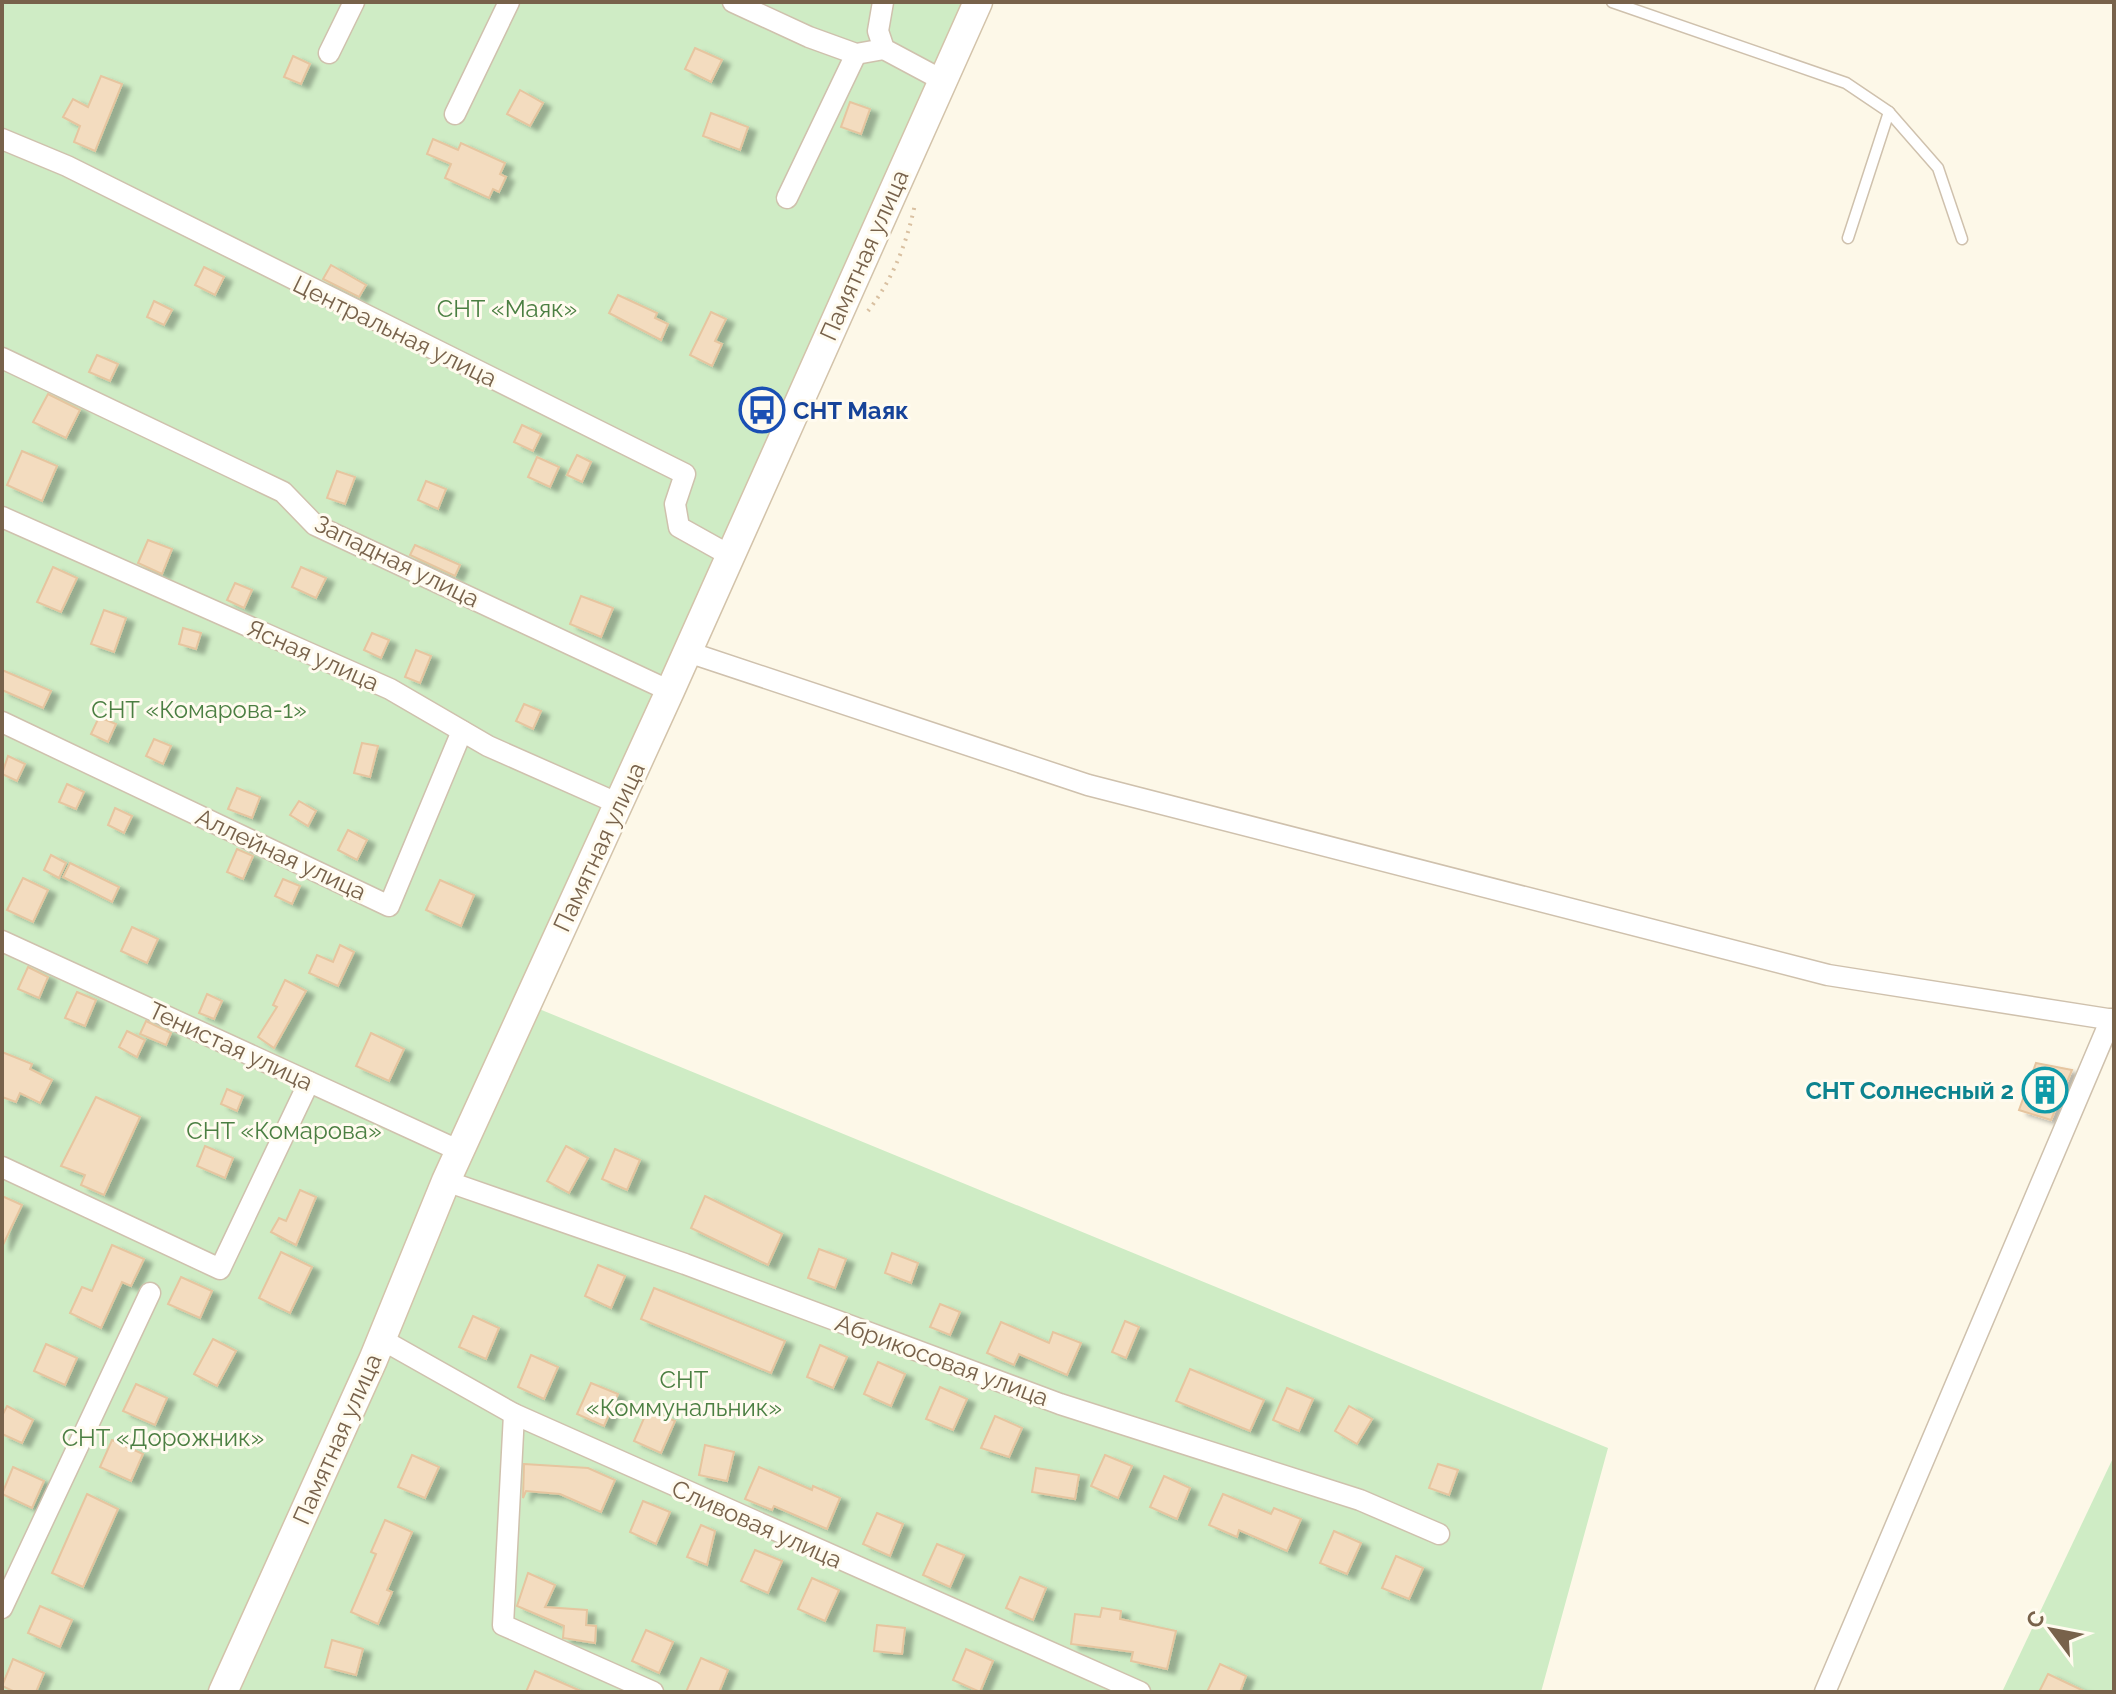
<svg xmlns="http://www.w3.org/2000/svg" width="2116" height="1694" viewBox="0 0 2116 1694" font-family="Raleway,sans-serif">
  <defs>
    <filter id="shadow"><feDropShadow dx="8" dy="4.5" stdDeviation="2" flood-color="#0004"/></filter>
  </defs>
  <rect width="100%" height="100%" fill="#fdf8e8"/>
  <g fill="#cfecc5">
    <polygon points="2,2 978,2 527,1004 1608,1448 1541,1692 2,1692"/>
    <polygon points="2114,1456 2114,1692 2002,1692"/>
  </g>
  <g fill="#f3dcbf" stroke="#e6c59f" stroke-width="2" filter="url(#shadow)">
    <polygon points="695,48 722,60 711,82 685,69"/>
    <polygon points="293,56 310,64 301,84 284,77"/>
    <polygon points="101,76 122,84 95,151 74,142 80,126 63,117 73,99 88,107"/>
    <polygon points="520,90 543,103 530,126 507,114"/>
    <polygon points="850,102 870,109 861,134 841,127"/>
    <polygon points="711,113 748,127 740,150 703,136"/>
    <polygon points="433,139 458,150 461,143 505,163 500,174 506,177 499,192 493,189 489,198 445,178 451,164 427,154"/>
    <polygon points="331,265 366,285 359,297 323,279"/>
    <polygon points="204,267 224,277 215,295 195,285"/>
    <polygon points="618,295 657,313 655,318 668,324 661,340 609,313"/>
    <polygon points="154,301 172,310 164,325 147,317"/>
    <polygon points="711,312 726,319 715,341 722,344 712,366 690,355"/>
    <polygon points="97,355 118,364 110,381 89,372"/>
    <polygon points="48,394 80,410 66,438 33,422"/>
    <polygon points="522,425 541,434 533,451 514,442"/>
    <polygon points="22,451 57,466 42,501 7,485"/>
    <polygon points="577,455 591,462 582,482 567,475"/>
    <polygon points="537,457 559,467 550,487 528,477"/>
    <polygon points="337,471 355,477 345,504 327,498"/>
    <polygon points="426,481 446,489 438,509 418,500"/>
    <polygon points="148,540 172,549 162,574 138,563"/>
    <polygon points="415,545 460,565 455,576 410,555"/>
    <polygon points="53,567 77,578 61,612 37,602"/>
    <polygon points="301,567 326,578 316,598 292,587"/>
    <polygon points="235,583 252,590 244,608 227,600"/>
    <polygon points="581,596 613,608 601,637 570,624"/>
    <polygon points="104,610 126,618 114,652 91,644"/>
    <polygon points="183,628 201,633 196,649 179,644"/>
    <polygon points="372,633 389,640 381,658 364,650"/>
    <polygon points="416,650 431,656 420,683 405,677"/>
    <polygon points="2,670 51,691 43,708 2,690"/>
    <polygon points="524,704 541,711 533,729 516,721"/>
    <polygon points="99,717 116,724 108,742 91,734"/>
    <polygon points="154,739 171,746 163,764 146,756"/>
    <polygon points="362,743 378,746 370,777 354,773"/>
    <polygon points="8,756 25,764 17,781 2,774"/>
    <polygon points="67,784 84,792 76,809 59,802"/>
    <polygon points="237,788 260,797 252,818 228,809"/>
    <polygon points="299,801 316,811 308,826 290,815"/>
    <polygon points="115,808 132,816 124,833 108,825"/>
    <polygon points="348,830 367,840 357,860 338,850"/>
    <polygon points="237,849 253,856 243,879 227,872"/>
    <polygon points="51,855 66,863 59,878 44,870"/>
    <polygon points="70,863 119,887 112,902 63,877"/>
    <polygon points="23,878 48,890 33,922 7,910"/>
    <polygon points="283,879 300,886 292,904 275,896"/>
    <polygon points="440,880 474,895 461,926 426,910"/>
    <polygon points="132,927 158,939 147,963 121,951"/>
    <polygon points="340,945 354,952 338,986 309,973 317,955 333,962"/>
    <polygon points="28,967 48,977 39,998 18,989"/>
    <polygon points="285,980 306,991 274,1048 258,1037 277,1007 273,1005"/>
    <polygon points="77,992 96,1000 85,1026 65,1018"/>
    <polygon points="207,994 222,1001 214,1019 199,1013"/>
    <polygon points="146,1021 171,1033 166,1045 140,1034"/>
    <polygon points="127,1031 145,1040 137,1057 119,1047"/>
    <polygon points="371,1033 404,1049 389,1081 356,1066"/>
    <polygon points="2,1052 32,1064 30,1069 52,1080 40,1103 20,1093 16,1102 2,1097"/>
    <polygon points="2036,1063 2072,1070 2051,1120 2019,1110"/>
    <polygon points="227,1089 243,1096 237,1111 221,1104"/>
    <polygon points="96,1097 140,1117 104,1195 81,1185 85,1175 61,1166"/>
    <polygon points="205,1146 233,1158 225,1178 197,1166"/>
    <polygon points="566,1146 588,1158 569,1193 547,1181"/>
    <polygon points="615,1149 640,1160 627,1190 602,1179"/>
    <polygon points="300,1190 316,1197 296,1245 271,1232 279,1218 286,1221"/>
    <polygon points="2,1196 22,1205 2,1247"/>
    <polygon points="705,1196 782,1234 768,1265 691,1228"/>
    <polygon points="112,1245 144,1259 131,1286 122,1282 101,1328 70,1313 82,1287 92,1291"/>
    <polygon points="819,1249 846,1259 835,1288 808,1278"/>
    <polygon points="281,1252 312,1267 290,1313 259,1298"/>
    <polygon points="892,1253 918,1263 911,1283 885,1273"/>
    <polygon points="598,1265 625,1276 611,1308 585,1296"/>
    <polygon points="181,1277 212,1291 200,1318 168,1304"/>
    <polygon points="654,1288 785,1341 771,1373 641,1319"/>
    <polygon points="940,1304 960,1312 950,1335 930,1327"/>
    <polygon points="473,1316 499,1328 486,1359 459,1347"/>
    <polygon points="1125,1321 1139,1327 1126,1358 1112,1352"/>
    <polygon points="1001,1322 1049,1343 1053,1332 1081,1343 1067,1375 1019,1354 1014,1365 987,1353"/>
    <polygon points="213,1339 236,1351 217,1386 194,1374"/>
    <polygon points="46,1344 77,1358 65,1385 34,1371"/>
    <polygon points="820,1345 847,1357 833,1388 807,1377"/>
    <polygon points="531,1355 558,1367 544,1399 518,1387"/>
    <polygon points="878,1362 905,1374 891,1406 864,1394"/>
    <polygon points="1190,1369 1264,1400 1250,1431 1176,1401"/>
    <polygon points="591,1383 618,1394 604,1426 577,1414"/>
    <polygon points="136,1384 167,1398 155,1425 123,1411"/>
    <polygon points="940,1387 967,1399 953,1430 926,1419"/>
    <polygon points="1287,1388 1313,1399 1299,1431 1273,1420"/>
    <polygon points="7,1406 33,1420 22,1443 2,1434 2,1416"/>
    <polygon points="1349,1406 1372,1419 1357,1444 1335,1431"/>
    <polygon points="648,1409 675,1421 661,1453 634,1441"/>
    <polygon points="995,1416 1022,1428 1009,1457 981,1448"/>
    <polygon points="112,1440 143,1454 131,1481 100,1467"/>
    <polygon points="705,1445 734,1452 727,1481 699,1475"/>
    <polygon points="412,1455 439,1467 425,1498 398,1487"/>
    <polygon points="1105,1455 1132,1466 1118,1498 1091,1486"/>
    <polygon points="524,1464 588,1468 615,1480 601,1512 560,1494 526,1491 523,1498"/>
    <polygon points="1438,1464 1458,1470 1449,1495 1429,1488"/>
    <polygon points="13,1467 44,1481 32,1508 2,1494"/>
    <polygon points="759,1467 812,1490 813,1486 840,1498 827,1529 774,1506 772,1510 745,1499"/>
    <polygon points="1036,1468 1079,1475 1075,1499 1032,1492"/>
    <polygon points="1164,1476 1190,1488 1177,1519 1150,1507"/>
    <polygon points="87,1494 118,1509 83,1587 52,1573"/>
    <polygon points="1223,1494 1271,1514 1274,1508 1301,1519 1287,1551 1239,1530 1237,1537 1209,1525"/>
    <polygon points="643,1501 670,1512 656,1544 630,1532"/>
    <polygon points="877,1513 903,1524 890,1556 863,1544"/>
    <polygon points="385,1520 412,1532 387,1590 392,1592 378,1624 351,1612 376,1554 371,1552"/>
    <polygon points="701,1525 715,1531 707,1565 687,1557"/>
    <polygon points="1334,1531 1361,1543 1347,1574 1320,1563"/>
    <polygon points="937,1544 964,1555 950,1587 923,1575"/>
    <polygon points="755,1550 782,1561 768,1593 741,1581"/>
    <polygon points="1396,1556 1423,1568 1409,1599 1382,1588"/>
    <polygon points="528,1573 555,1585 545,1607 587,1610 586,1625 596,1626 595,1643 563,1638 564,1626 517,1606"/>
    <polygon points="1020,1577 1046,1588 1033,1620 1006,1608"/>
    <polygon points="812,1578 839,1590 825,1621 798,1609"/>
    <polygon points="40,1606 72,1620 60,1647 28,1633"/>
    <polygon points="1102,1608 1121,1611 1120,1619 1176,1631 1167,1669 1131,1661 1133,1652 1071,1644 1075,1614 1100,1617"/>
    <polygon points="877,1625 905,1628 902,1654 874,1651"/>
    <polygon points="646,1630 673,1642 659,1673 632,1661"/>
    <polygon points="332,1640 363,1649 356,1675 325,1667"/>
    <polygon points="966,1649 993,1661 980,1692 953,1680"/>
    <polygon points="701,1658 728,1670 719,1692 686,1692"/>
    <polygon points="13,1659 44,1673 36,1692 15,1692 2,1686"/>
    <polygon points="1220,1664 1246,1676 1240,1692 1207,1692"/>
    <polygon points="535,1671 583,1692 526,1692"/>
    <polygon points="2048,1674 2086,1692 2039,1692"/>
  </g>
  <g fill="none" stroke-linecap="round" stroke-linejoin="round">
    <g stroke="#cfc1ad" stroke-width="13">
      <g id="lane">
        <polyline points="1612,2 1846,83 1889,112 1848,238"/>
        <polyline points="1889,112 1938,168 1962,239"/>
      </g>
    </g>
    <g stroke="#cfc1ad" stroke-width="23">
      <g id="street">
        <polyline points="733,2 809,37 856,54 884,49"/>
        <polyline points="883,2 878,31 884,49 942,80"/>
        <polyline points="329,53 354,2"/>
        <polyline points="455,114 509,2"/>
        <polyline points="2,139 67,166 685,474 675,504 679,527 731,556"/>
        <polyline points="787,198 856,54"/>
        <polyline points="2,358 283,492 315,525 670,691"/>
        <polyline points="2,517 390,689 488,746 619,804"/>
        <polyline points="688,652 1088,785 1828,975 2114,1020"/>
        <polyline points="2,722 389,906 462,731"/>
        <polyline points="2,941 460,1151"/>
        <polyline points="2,1167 220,1269 309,1082"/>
        <polyline points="446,1181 685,1264 1060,1404 1360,1500 1439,1534"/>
        <polyline points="381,1339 514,1414 1140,1692"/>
        <polyline points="514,1414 503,1625 653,1692"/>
        <polyline points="2,1608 150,1293"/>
        <polyline points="1825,1692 2111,1019"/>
      </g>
    </g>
    <g stroke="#d3c3aa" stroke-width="31">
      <polyline id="secondary" points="223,1692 373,1360 446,1181 670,691 978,2"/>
    </g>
    <path stroke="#d9c0a1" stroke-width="4" stroke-dasharray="2 6" stroke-linecap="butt" d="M 868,311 C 893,279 907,243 915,204"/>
    <use href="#lane" stroke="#fff" stroke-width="10"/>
    <use href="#street" stroke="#fff" stroke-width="20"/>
    <use href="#secondary" stroke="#fff" stroke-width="28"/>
  </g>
  <defs>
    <g id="bus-ring" transform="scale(2.3)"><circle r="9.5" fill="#fffbef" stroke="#1a4fb4" stroke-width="1.5"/><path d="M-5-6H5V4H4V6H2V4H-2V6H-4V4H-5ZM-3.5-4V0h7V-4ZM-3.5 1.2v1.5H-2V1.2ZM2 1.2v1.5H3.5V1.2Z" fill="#1a4fb4"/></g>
    <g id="building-ring" transform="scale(2.3)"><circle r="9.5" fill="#fffbef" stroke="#0f9aa8" stroke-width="1.5"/><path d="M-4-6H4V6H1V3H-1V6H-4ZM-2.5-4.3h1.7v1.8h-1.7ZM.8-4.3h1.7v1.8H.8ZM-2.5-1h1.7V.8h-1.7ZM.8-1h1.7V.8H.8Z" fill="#0f9aa8"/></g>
  </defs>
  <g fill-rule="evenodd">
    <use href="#bus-ring" x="762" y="410"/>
    <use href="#building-ring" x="2045" y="1090"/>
  </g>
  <g text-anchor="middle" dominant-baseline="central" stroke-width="6" stroke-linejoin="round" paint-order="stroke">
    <g font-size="24" fill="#78624b" stroke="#fffbef">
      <text transform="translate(864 255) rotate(-66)">Памятная улица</text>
      <text transform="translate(395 331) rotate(26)">Центральная улица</text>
      <text transform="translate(397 561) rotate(26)">Западная улица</text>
      <text transform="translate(313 655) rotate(24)">Ясная улица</text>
      <text transform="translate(599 847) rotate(-65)">Памятная улица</text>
      <text transform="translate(281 854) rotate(25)">Аллейная улица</text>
      <text transform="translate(231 1046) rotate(25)">Тенистая улица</text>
      <text transform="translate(942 1360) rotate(20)">Абрикосовая улица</text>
      <text transform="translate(337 1439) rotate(-66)">Памятная улица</text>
      <text transform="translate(757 1524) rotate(24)">Сливовая улица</text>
    </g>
    <g font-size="24" fill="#4b7f42" stroke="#fffbef">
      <text x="507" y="308">СНТ «Маяк»</text>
      <text x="199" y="709">СНТ «Комарова-1»</text>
      <text x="284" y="1130">СНТ «Комарова»</text>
      <text x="684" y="1379">СНТ<tspan x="684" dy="28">«Коммунальник»</tspan></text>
      <text x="163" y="1437">СНТ «Дорожник»</text>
    </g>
    <g font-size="24" font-weight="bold" fill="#164399" stroke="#fffbef" text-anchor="start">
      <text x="793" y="410">СНТ Маяк</text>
    </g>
    <g font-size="24" font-weight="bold" fill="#0d838f" stroke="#fffbef" text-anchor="end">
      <text x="2014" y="1090">СНТ Солнесный 2</text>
    </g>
  </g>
  <rect width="2116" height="1694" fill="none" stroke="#78624b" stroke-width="8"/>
  <g transform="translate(2052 1630) rotate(302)" stroke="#fffbef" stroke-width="6" paint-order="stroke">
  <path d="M0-6L14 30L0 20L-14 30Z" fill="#78624b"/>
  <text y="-12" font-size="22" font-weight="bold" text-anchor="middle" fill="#78624b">С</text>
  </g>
</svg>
